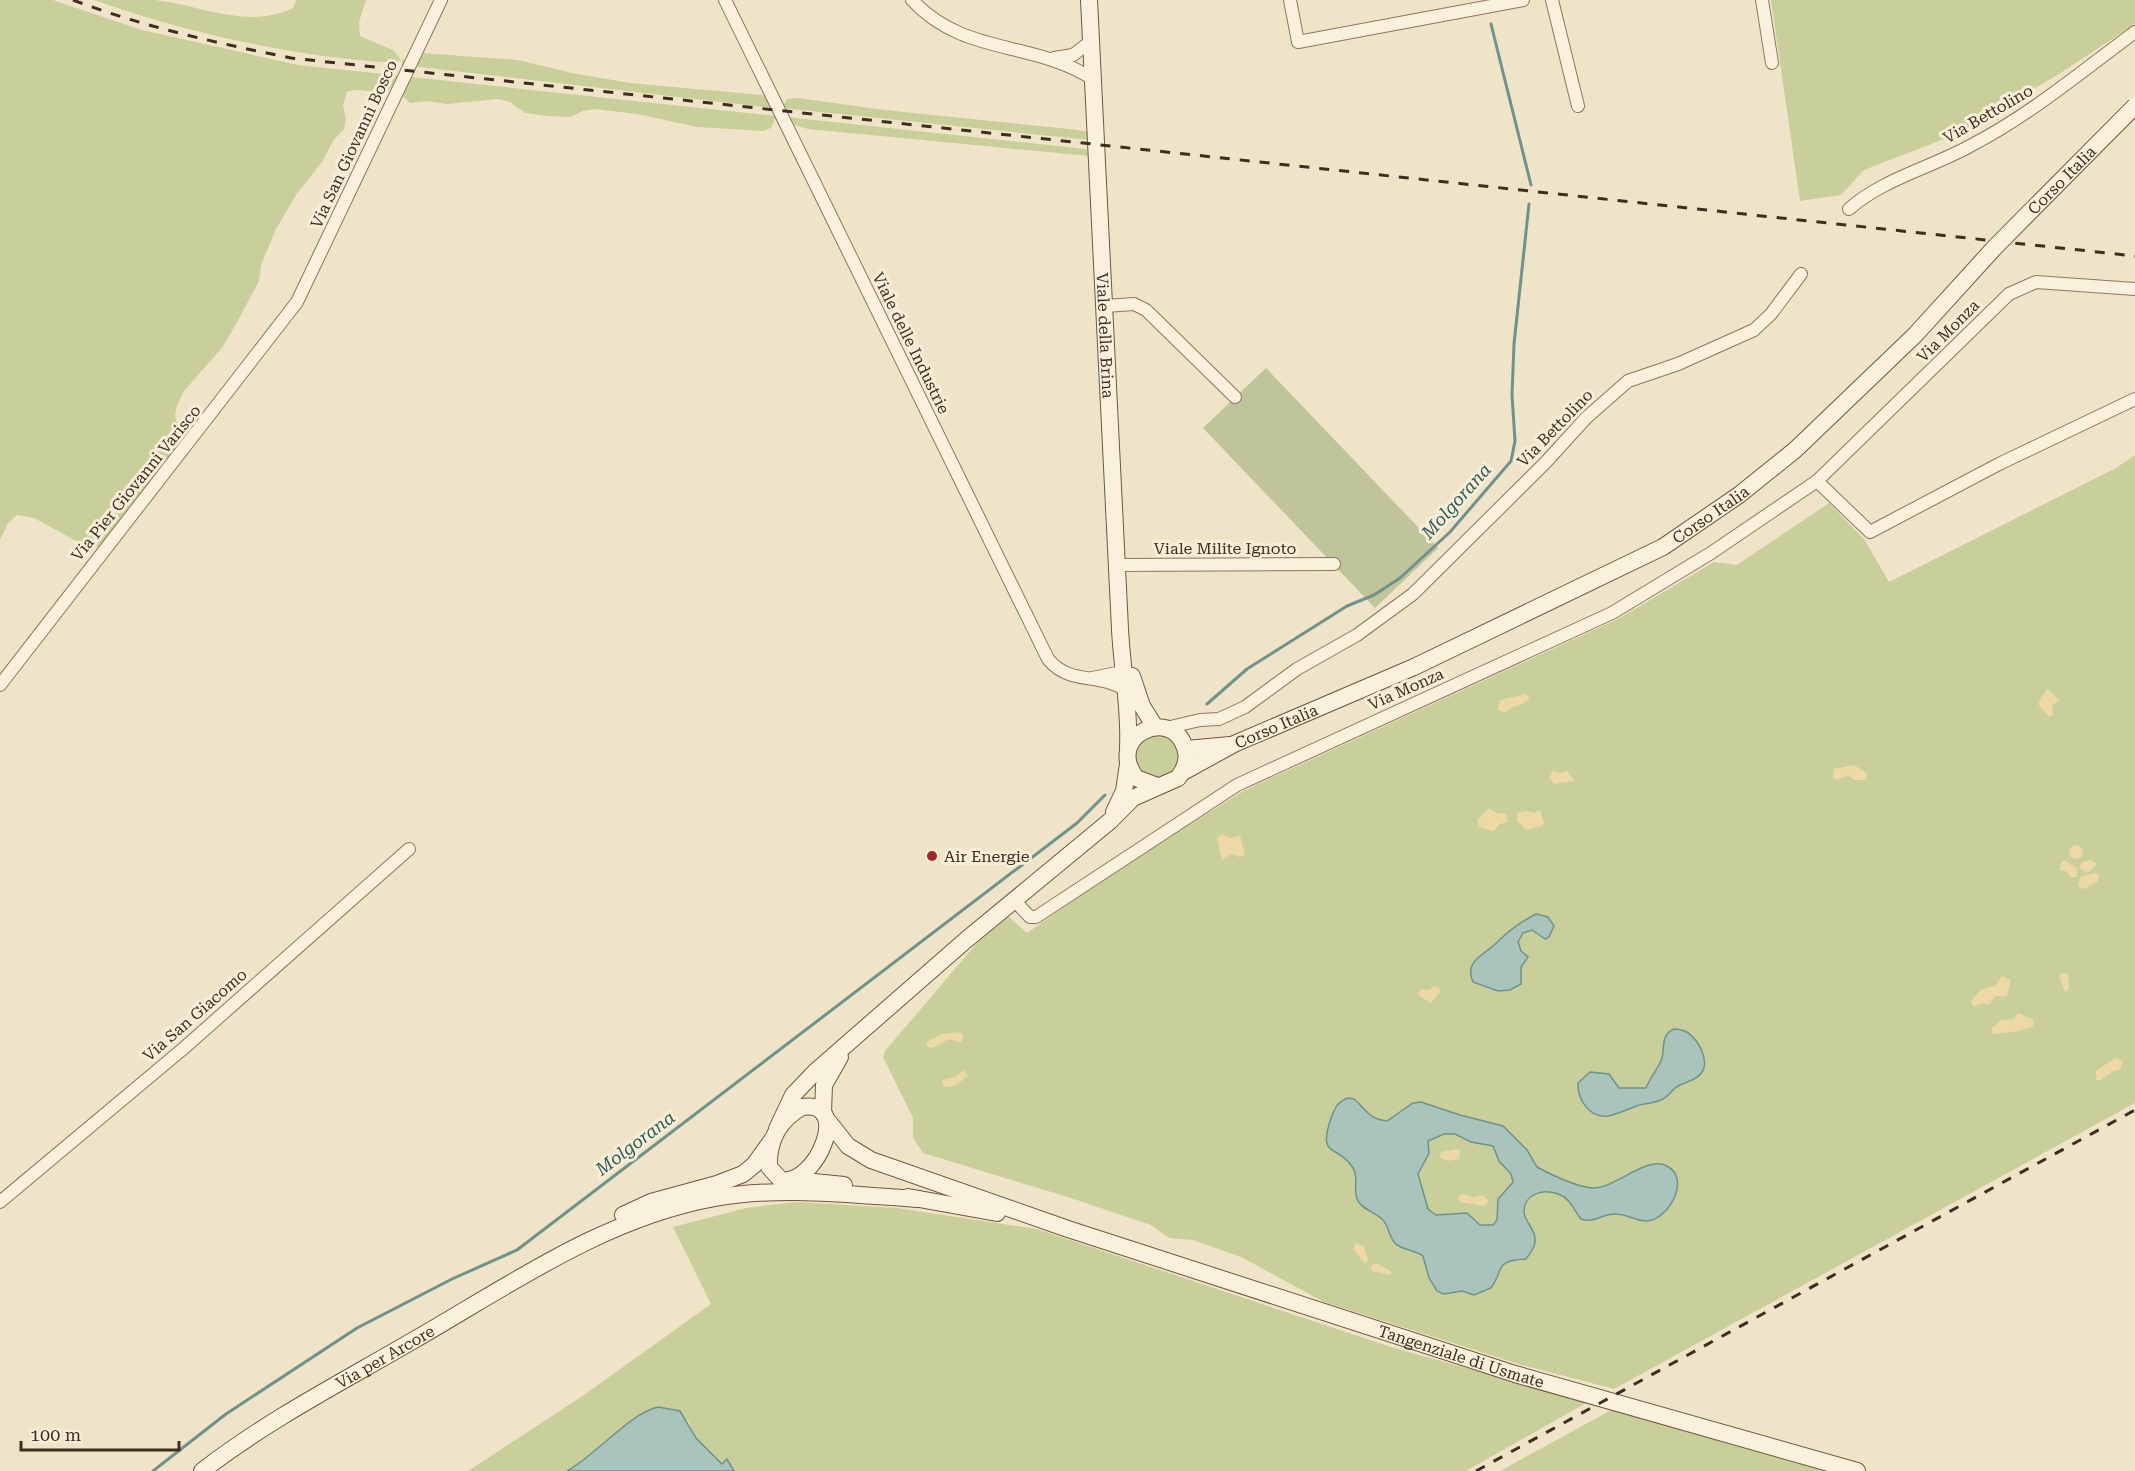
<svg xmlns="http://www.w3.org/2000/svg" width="2135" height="1471" viewBox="0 0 2135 1471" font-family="'Roboto Serif',serif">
  <rect width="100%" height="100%" fill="#f0e4c8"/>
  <g fill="#c9cf9b">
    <path d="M 0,0 L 53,0 L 142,30 L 298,65 L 776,116 L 771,128 L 763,131 L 697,127 L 637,114 L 595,109 L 583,111 L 571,117 L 548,116 L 525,113 L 510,102 L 498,99 L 447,104 L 427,101 L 410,103 L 393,87 C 377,99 363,85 347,92 L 343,105 L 346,120 L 344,129 L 333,141 L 322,162 L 296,195 L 276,229 L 261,265 L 259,281 L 235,326 L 222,348 L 184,391 L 176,408 L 175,417 L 184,441 L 101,547 L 85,546 L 34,518 L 17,515 L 8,523 L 0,540 Z"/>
    <path d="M 94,0 C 114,0 136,0 155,0 C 202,5 246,30 293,8 L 296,0 L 366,0 L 359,22 L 360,36 L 393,50 L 401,60 L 394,63 C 292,56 190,34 94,0 Z"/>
    <polygon points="1771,0 2135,0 2135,24 2059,74 1952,136 1864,170 1841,195 1800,201"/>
    <polygon points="421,53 518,60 572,73 630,83 762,95 767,97 772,108 402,65 402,59 411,62"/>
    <polygon points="798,98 885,110 1078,130 1088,132 1089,140 782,108 787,99"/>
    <polygon points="786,117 1076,148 1086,149 1089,156 808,129 792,124"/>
    <polygon points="2135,455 2135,1103 1614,1389 1522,1365 1324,1302 1241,1257 1193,1240 1169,1238 1151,1225 1071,1198 923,1153 913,1138 913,1118 883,1057 885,1051 977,943 1008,916 1027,933 1121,867 1245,790 1618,619 1714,562 1737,565 1829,503 1864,539 1889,582 2116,468"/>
    <circle cx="1157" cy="757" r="22"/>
    <polygon points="796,1202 897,1208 1037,1229 1391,1347 1588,1402 1466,1471 734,1471 727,1459 723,1465 696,1438 688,1420 567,1471 468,1471 581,1397 711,1304 673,1227 746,1208"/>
    <polygon points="1613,1409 1827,1471 1500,1471"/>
  </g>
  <g fill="#ecd9a5">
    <polygon points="2047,689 2060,700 2052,705 2053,715 2049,717 2038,704"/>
    <polygon points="1526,694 1530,699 1518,706 1512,707 1505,713 1498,710 1500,700"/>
    <polygon points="1854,765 1867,773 1866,780 1854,780 1848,775 1838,780 1833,778 1834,769"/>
    <polygon points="1553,771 1559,773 1567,771 1575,781 1554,784 1549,778"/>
    <polygon points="1489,808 1497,813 1506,814 1508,822 1500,824 1493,831 1479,827 1477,821"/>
    <polygon points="1540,810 1544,822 1542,826 1526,830 1517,821 1517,813 1526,811 1534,813"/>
    <polygon points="1221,834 1231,838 1240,836 1245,855 1239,857 1232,854 1222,860 1217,839"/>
    <circle cx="2076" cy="852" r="7"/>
    <polygon points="2064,860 2077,868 2077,877 2071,877 2066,871 2060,870 2060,864"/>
    <polygon points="2091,860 2098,864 2087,873 2079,868 2081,863"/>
    <polygon points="2095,873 2099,875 2098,881 2084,889 2080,888 2078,883 2081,877"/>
    <polygon points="2062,973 2068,974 2069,989 2065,992 2059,976"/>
    <path d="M 2002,976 L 2011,980 L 2007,996 L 1995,996 L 1989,1005 L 1982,1003 L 1974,1007 L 1971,1002 C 1977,991 1983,987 1995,986 Z"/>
    <polygon points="1434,986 1439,988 1440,992 1431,1003 1418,995 1421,989 1429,990"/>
    <polygon points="2018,1013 2034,1020 2033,1026 2020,1031 1992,1034 1992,1028 2001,1020 2014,1019"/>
    <polygon points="959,1032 964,1035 961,1043 949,1039 932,1048 926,1046 928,1041 942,1034"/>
    <polygon points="2115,1058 2123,1060 2120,1070 2113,1071 2101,1080 2096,1080 2096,1071"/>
    <path d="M 963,1070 L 968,1075 C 961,1082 952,1090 943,1086 L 942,1080 L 956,1077 Z"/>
    <polygon points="1456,1149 1460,1151 1459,1159 1448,1161 1440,1157 1441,1152"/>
    <polygon points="1461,1194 1474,1197 1483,1195 1489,1202 1485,1206 1460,1202 1458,1197"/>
    <polygon points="1356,1243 1364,1247 1368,1260 1365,1264 1353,1249"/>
    <polygon points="1376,1263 1391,1271 1391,1275 1372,1271 1371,1266"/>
  </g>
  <polygon fill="#bfc49a" points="1266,368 1438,548 1375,608 1203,428"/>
  <g fill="#a9c4bc" stroke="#6f938a" stroke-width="1.5" fill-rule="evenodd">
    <path d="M 1536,914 L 1548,917 L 1554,926 L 1549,937 L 1545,939 L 1532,930 L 1523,933 L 1518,942 L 1521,951 L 1528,957 L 1521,967 L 1521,984 L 1510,990 L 1498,991 L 1473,982 C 1464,962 1482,956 1494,945 C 1511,929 1516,925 1536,914 Z"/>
    <path d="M 1674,1029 C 1685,1029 1691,1034 1697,1042 C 1702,1049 1706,1060 1704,1068 C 1701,1079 1686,1082 1678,1086 C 1671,1090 1668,1098 1661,1100 C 1652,1104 1642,1103 1634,1107 C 1625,1110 1618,1114 1608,1116 C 1590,1119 1577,1099 1578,1083 L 1590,1072 L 1609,1074 L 1619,1088 L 1646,1088 C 1650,1078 1656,1071 1660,1063 C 1667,1051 1658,1036 1674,1029 Z"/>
    <path d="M 1348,1098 L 1354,1099 C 1366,1109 1368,1119 1387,1121 L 1413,1103 L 1421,1102 L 1460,1115 L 1503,1126 L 1527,1150 L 1537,1167 C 1552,1175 1576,1187 1593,1188 C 1617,1188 1646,1155 1667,1166 C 1690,1178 1671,1214 1652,1220 C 1640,1224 1628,1214 1616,1214 C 1603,1213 1594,1224 1581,1219 C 1575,1212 1572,1202 1564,1197 C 1550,1187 1524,1191 1524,1212 C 1525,1222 1534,1228 1535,1238 C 1536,1246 1531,1252 1526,1259 C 1493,1261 1505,1269 1491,1288 L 1474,1295 L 1462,1291 L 1444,1294 L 1437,1291 L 1429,1278 L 1423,1256 C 1415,1250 1401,1250 1395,1243 C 1388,1236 1389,1225 1382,1219 C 1375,1212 1361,1209 1357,1199 C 1353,1188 1359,1178 1353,1168 C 1338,1143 1317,1160 1331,1118 C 1335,1108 1337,1102 1348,1098 ZM 1444,1134 L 1455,1134 L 1471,1142 L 1493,1146 L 1499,1161 L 1511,1174 L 1513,1182 L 1498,1199 L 1497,1220 L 1493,1225 L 1480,1225 L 1467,1213 L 1436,1215 L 1428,1209 L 1418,1174 L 1429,1153 L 1428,1141 Z"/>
    <path d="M 658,1407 L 680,1411 L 696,1438 L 722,1464 L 727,1459 L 734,1471 L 567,1471 C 596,1455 630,1413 658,1407 Z"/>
  </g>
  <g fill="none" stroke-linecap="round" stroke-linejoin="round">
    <g stroke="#6f938a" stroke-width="3">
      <polyline points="1491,24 1531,185"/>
      <polyline points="1207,704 1247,669 1347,606 1374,595 1400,578 1450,532 1511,461 1515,441 1512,395 1514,344 1529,204"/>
      <polyline points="153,1471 226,1414 357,1328 452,1279 517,1250 1077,823 1105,795"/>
    </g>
    <g stroke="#8d765c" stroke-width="14">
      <g id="street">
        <path d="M 725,0 L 1048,659 C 1070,686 1099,672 1125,690"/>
        <path d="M 912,0 C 964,56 1032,40 1093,79"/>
        <polyline points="1290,0 1298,42 1523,0"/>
        <polyline points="1552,0 1578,106"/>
        <polyline points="1762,0 1772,63"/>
        <polyline points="1054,58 1073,55 1090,42"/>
        <path d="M 1849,209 C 1883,179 1930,168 1970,146 C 2030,115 2081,72 2135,32"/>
        <polyline points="1105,306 1134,304 1146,310 1235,397"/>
        <polyline points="1817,481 1870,532 1999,464 2135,399"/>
        <polyline points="1116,565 1334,564"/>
        <polyline points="1092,678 1122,672 1128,679"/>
        <polyline points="0,685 297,302 441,0"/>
        <polyline points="1166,728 1200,720 1219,719 1245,707 1297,669 1357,635 1413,594 1546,462 1586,418 1628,381 1678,364 1754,330 1771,314 1801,274"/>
        <polyline points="1014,900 1030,917 1036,917 1237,785 1612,613 1711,553 1817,481 2009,294 2036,282 2135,289"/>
        <polyline points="0,1202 184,1048 409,849"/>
      </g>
    </g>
    <g stroke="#6f573f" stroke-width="18">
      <g id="secondary">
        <path id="s1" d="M 1089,0 L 1120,629 C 1122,669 1130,708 1128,748"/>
        <polyline points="1132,676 1142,706 1155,727"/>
        <polyline points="1186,749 1230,745"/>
        <path id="s2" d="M 1183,772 L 1234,744 L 1414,667"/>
        <polyline points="1114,812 1124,791 1128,764"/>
        <path d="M 802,1107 C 853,1099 816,1187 781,1180 L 769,1167 C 768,1140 779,1120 802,1107 Z"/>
        <polyline points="823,1113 824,1085 840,1057"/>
        <path id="s3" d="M 828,1121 L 848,1146 L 871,1160 L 1068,1229 L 1515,1374 L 1857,1471"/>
        <path d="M 777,1129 L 793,1095 L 816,1071 L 966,940 L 1110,821 L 1133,798 L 1178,778 C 1185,769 1189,759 1185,748 C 1172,705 1104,736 1136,778 L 1157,786"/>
        <polyline points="794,1180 844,1185"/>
        <polyline points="908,1197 997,1213"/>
        <polyline points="623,1215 651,1202 717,1184 743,1174 754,1165 772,1140"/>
        <path id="s4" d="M 202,1471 C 268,1420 342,1382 414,1340 C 510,1285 604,1218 715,1198 C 781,1186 851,1195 918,1199"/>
      </g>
    </g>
    <use href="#street" stroke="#faf1dc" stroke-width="12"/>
    <use href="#secondary" stroke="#faf1dc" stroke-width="16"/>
    <g stroke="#3d2e20" stroke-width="3" stroke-dasharray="10 10" stroke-linecap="butt">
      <path d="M 73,0 C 144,27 217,43 291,58 L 2135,256"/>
      <polyline points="1476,1471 2135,1110"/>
    </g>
    <g stroke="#6f573f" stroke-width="18" stroke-linecap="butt">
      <g id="secondary-bridge">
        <path id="s5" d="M 1414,667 L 1663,547 L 1739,495 L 1795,450 L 1915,335 L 1996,246 L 2135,106"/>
      </g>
    </g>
    <use href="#secondary-bridge" stroke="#faf1dc" stroke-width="16"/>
  </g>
  <circle fill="#9e2a2b" stroke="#f7eed8" stroke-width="2" cx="932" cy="856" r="6"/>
  <g text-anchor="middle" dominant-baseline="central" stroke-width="6" stroke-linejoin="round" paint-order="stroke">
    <g font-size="16" fill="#3d2e20" stroke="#f7eed8">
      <text transform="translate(1988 114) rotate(-30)">Via Bettolino</text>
      <text transform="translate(354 144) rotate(-65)">Via San Giovanni Bosco</text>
      <text stroke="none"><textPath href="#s5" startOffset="820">Corso Italia</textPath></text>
      <text transform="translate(1948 331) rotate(-45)">Via Monza</text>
      <text stroke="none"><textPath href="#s1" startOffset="336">Viale della Brina</textPath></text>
      <text transform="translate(911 343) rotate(64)">Viale delle Industrie</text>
      <text transform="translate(1555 428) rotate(-46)">Via Bettolino</text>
      <text transform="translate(136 483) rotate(-51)">Via Pier Giovanni Varisco</text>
      <text stroke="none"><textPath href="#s5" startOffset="334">Corso Italia</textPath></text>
      <text x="1225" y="548">Viale Milite Ignoto</text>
      <text transform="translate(1406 689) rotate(-24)">Via Monza</text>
      <text stroke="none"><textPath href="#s2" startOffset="104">Corso Italia</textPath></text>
      <text transform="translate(195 1015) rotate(-41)">Via San Giacomo</text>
      <text stroke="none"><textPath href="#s3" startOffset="681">Tangenziale di Usmate</textPath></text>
      <text stroke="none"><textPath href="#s4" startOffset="216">Via per Arcore</textPath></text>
    </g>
    <g font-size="16" fill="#3d2e20" stroke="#f7eed8" text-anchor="start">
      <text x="944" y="856">Air Energie</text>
    </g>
    <g font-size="18" font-style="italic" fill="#2f5d5a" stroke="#f7eed8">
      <text transform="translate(1456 501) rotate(-48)">Molgorana</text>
      <text transform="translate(635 1143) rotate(-37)">Molgorana</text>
    </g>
  </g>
  <path d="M21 1441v9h158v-9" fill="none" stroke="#3d2e20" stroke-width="3"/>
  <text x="30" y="1441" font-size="18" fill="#3d2e20" stroke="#f7eed8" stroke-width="4.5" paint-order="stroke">100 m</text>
</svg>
